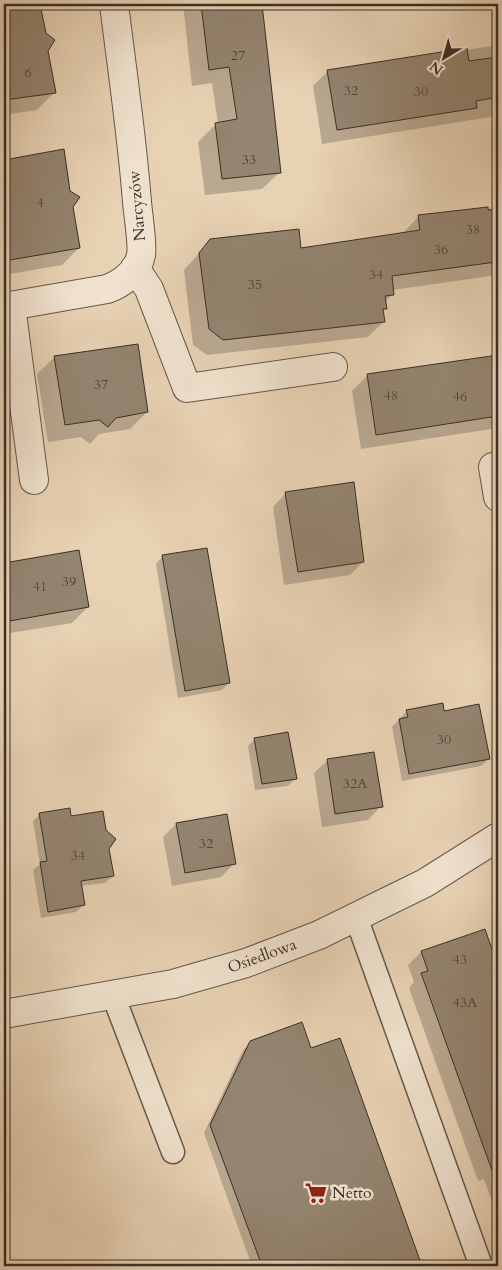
<svg xmlns="http://www.w3.org/2000/svg" width="502" height="1270" viewBox="0 0 502 1270" font-family="Cardo,serif">
  <rect width="100%" height="100%" fill="#e8d2b4"/>
  <filter id="stains"><feTurbulence type="fractalNoise" baseFrequency=".004" numOctaves="4"/><feColorMatrix values="0 0 0 0 .2 0 0 0 0 .09 0 0 0 0 .02 0 0 0 .5 -.17"/></filter>
  <radialGradient id="worn" r=".72"><stop offset=".6" stop-color="#630" stop-opacity="0"/><stop offset="1" stop-color="#630" stop-opacity=".3"/></radialGradient>
  <g fill="#0003">
    <polygon points="4,4 39,4 55,92 37,110 4,115"/>
    <polygon points="183,4 261,4 280,172 262,189 205,195 198,142 216,124 218,124 212,83 192,86"/>
    <polygon points="299,4 321,4 300,7"/>
    <polygon points="498,45 498,118 497,116 322,144 313,86 328,71"/>
    <polygon points="63,151 79,248 62,265 4,275 4,161"/>
    <polygon points="498,208 498,275 392,290 393,294 385,302 385,308 382,312 384,321 368,337 207,355 193,345 184,270 211,240 300,249 402,234 418,217"/>
    <polygon points="498,356 498,428 361,449 352,391 367,376"/>
    <polygon points="55,357 147,412 130,429 99,434 90,444 81,437 48,442 37,374"/>
    <polygon points="286,493 363,562 350,575 284,585 273,507"/>
    <polygon points="78,551 88,607 72,623 4,634 4,564"/>
    <polygon points="163,556 229,683 222,690 178,698 156,564"/>
    <polygon points="407,711 443,712 489,759 481,766 402,781 392,727"/>
    <polygon points="255,739 295,779 288,786 255,790 248,746"/>
    <polygon points="328,760 381,806 368,820 322,827 314,773"/>
    <polygon points="40,814 70,818 108,849 113,876 105,883 80,886 84,905 76,912 41,918 33,870 40,864 33,821"/>
    <polygon points="176,824 234,864 221,877 172,886 163,837"/>
    <polygon points="484,930 498,971 498,1218 484,1179 478,1181 409,988 414,982 408,965 421,952"/>
    <polygon points="339,1039 421,1266 252,1266 204,1133 243,1050 251,1042 310,1050"/>
  </g>
  <g fill="#948470" stroke="#393027">
    <polygon points="4,4 40,4 46,33 55,40 48,51 56,93 4,100"/>
    <polygon points="201,4 262,4 281,173 222,179 215,123 237,119 229,67 209,70"/>
    <polygon points="467,48 469,61 498,57 498,97 476,101 477,108 337,130 327,70"/>
    <polygon points="64,149 70,191 80,197 73,207 80,248 4,261 4,160"/>
    <polygon points="488,207 488,210 498,209 498,248 494,248 496,262 392,276 394,295 385,296 387,309 383,309 385,322 223,340 209,329 199,253 210,239 299,229 301,248 420,230 418,215"/>
    <polygon points="138,344 148,412 116,418 108,427 99,420 65,425 54,356"/>
    <polygon points="498,355 498,416 376,435 367,374"/>
    <polygon points="354,482 364,562 298,572 285,492"/>
    <polygon points="207,548 230,683 185,691 162,555"/>
    <polygon points="79,550 89,607 4,622 4,563"/>
    <polygon points="443,703 444,711 479,704 490,759 409,774 399,719 408,717 406,710"/>
    <polygon points="288,732 297,779 262,784 254,738"/>
    <polygon points="374,752 383,807 335,814 327,759"/>
    <polygon points="70,808 71,816 103,811 106,830 116,839 109,849 114,876 81,881 85,905 48,912 40,862 47,861 39,813"/>
    <polygon points="227,814 236,864 185,873 176,823"/>
    <polygon points="485,929 498,967 498,1175 494,1176 421,973 428,971 421,951"/>
    <polygon points="302,1022 311,1048 340,1038 422,1266 262,1266 210,1125 250,1041"/>
  </g>
  <g fill="none" stroke-linecap="round" stroke-linejoin="round">
    <g stroke="#65584a" stroke-width="25">
      <g id="service">
        <polyline points="356,917 481,1266"/>
        <polyline points="113,995 173,1152"/>
      </g>
    </g>
    <g stroke="#65584a" stroke-width="30">
      <g id="minor">
        <polyline points="135,268 149,289 187,388 333,367"/>
        <polyline points="11,306 34,480"/>
        <path d="M 4,307 L 107,289 C 121,284 138,272 141,255 C 143,245 138,214 137,202 C 132,136 122,70 114,4"/>
        <polyline points="498,466 493,467 498,497"/>
        <polyline points="4,1014 173,984 246,963 319,935 425,883 498,837"/>
      </g>
    </g>
    <use href="#service" stroke="#f0e2ce" stroke-width="22"/>
    <use href="#minor" stroke="#f0e2ce" stroke-width="28"/>
  </g>
  <defs>
    <g id="supermarket-bare" transform="scale(1.725)"><path d="M-6-5.5h2.5l.6 2H6L4.5 2H-2.5L-4.4-4H-6ZM-1.5 3.2a1.3 1.3 0 1 0 .1 0ZM3 3.2a1.3 1.3 0 1 0 .1 0Z" fill="#8f2418" stroke="#f0e2ce" stroke-width="2.5" paint-order="stroke"/></g>
  </defs>
  <g fill-rule="evenodd">
    <use href="#supermarket-bare" x="316" y="1193"/>
  </g>
  <g text-anchor="middle" dominant-baseline="central" stroke-width="5" stroke-linejoin="round" paint-order="stroke">
    <g font-size="14" fill="#504539">
      <text x="238" y="55">27</text>
      <text x="28" y="72">6</text>
      <text x="351" y="90">32</text>
      <text x="421" y="91">30</text>
      <text x="249" y="159">33</text>
      <text x="40" y="202">4</text>
      <text x="473" y="229">38</text>
      <text x="441" y="249">36</text>
      <text x="376" y="274">34</text>
      <text x="255" y="284">35</text>
      <text x="101" y="384">37</text>
      <text x="391" y="395">48</text>
      <text x="460" y="396">46</text>
      <text x="69" y="581">39</text>
      <text x="40" y="586">41</text>
      <text x="444" y="739">30</text>
      <text x="355" y="783">32A</text>
      <text x="206" y="843">32</text>
      <text x="78" y="855">34</text>
      <text x="460" y="959">43</text>
      <text x="465" y="1002">43A</text>
    </g>
    <g font-size="16" fill="#393027" stroke="#f0e2ce">
      <text transform="translate(137 206) rotate(-95)">Narcyzów</text>
      <text transform="translate(262 956) rotate(-20)">Osiedlowa</text>
    </g>
    <g font-size="16" fill="#393027" stroke="#f0e2ce" text-anchor="start">
      <text x="332" y="1193">Netto</text>
    </g>
  </g>
  <rect width="502" height="1270" fill="none" stroke="#e8d2b4" stroke-width="20"/>
  <rect x="5" y="5" width="492" height="1260" fill="none" stroke="#393027" stroke-width="2.5"/>
  <rect x="10" y="10" width="482" height="1250" fill="none" stroke="#393027"/>
  <g transform="translate(444 58) rotate(217)" stroke="#f0e2ce" stroke-width="4" paint-order="stroke">
  <path d="M0-4L9 19L0 12L-9 19Z" fill="#393027"/>
  <text y="-8" font-size="14" font-weight="bold" text-anchor="middle" fill="#393027">N</text>
  </g>
  <rect width="100%" height="100%" filter="url(#stains)"/>
  <rect width="100%" height="100%" fill="url(#worn)"/>
</svg>
